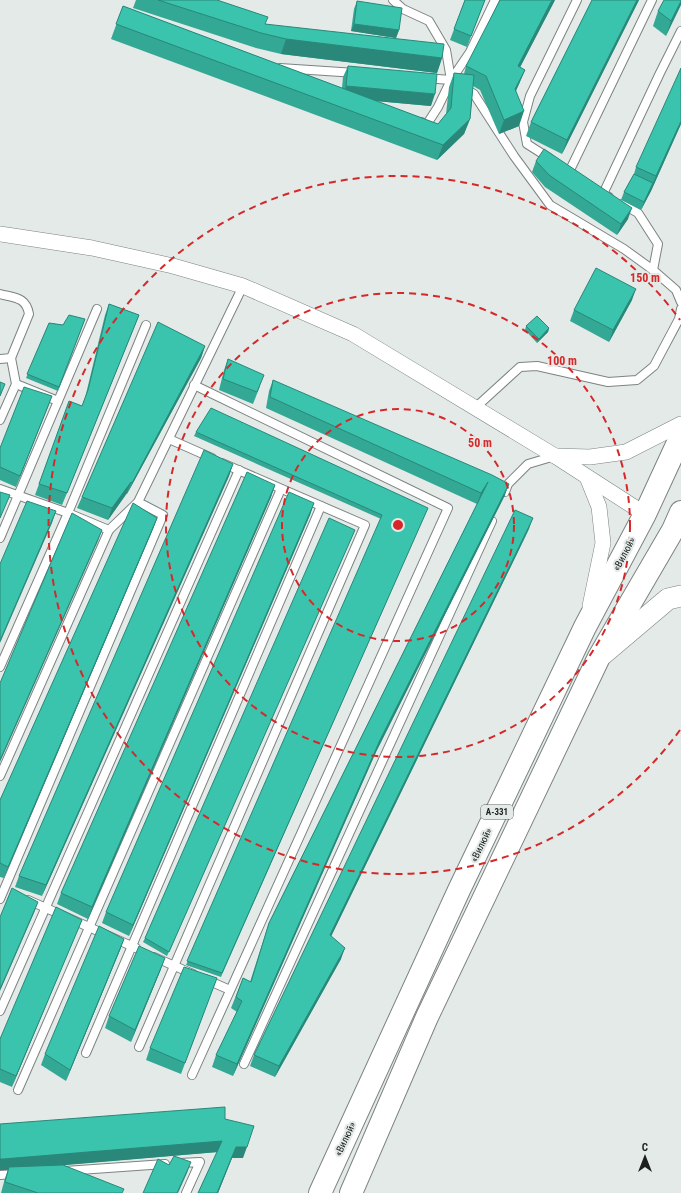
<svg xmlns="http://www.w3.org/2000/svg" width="681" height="1193" viewBox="0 0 681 1193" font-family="'Roboto Condensed',sans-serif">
  <rect width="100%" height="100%" fill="#e3eae8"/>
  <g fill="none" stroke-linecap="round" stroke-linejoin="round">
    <g stroke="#7d8382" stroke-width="10">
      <g id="lane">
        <polyline points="393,0 403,9 429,21 446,50 451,80"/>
        <polyline points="280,68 356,73"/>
        <polyline points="425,78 451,80"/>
        <polyline points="451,80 470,52 495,0"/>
        <polyline points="421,122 427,124 438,107 451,80 474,94 514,156 550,205 624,249 653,270 676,290 681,302"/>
        <polyline points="549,158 527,144 523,122 530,96 577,0"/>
        <polyline points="570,170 652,0"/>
        <polyline points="609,197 603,194 660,73 681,31"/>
        <polyline points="622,204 638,213 658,244 653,270"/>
        <path d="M 0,294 C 15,298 26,297 29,314 L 11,358 L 0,359"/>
        <polyline points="16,384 58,401"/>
        <polyline points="475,408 520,367 537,366 608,382 637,380 654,366 679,319 681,309"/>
        <polyline points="0,420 16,384 11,358"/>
        <polyline points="169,439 212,458"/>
        <polyline points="0,489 68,513 0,667"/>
        <polyline points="505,492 508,484 528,464 555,456"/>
        <polyline points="137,503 109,530 68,513 146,325"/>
        <polyline points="0,538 97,309"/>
        <polyline points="0,776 109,530"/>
        <polyline points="0,899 163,515 138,502 243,286"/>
        <polyline points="28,900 136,948"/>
        <polyline points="154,957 193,974"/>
        <polyline points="205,979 230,990"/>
        <polyline points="0,1011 239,470"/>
        <polyline points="139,1047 365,525 222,463"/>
        <polyline points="86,1053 321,506"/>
        <polyline points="244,1064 492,521"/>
        <polyline points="192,1075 448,508 194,385"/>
        <polyline points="18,1090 281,489"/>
        <polyline points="180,1163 200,1162 186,1193"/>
        <polyline points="65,1171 165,1164"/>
        <polyline points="0,1175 17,1174"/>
      </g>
    </g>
    <g stroke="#7d8382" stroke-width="16">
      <g id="street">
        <polyline points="0,234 92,248 173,266 243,286 353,334 555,456 645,514"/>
        <polyline points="555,456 590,457 626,452 681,424"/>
        <polyline points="587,477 599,507 603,543 590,606"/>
      </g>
    </g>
    <g stroke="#7d8382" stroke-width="22">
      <polyline id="secondary" points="603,654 668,599 681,596"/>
    </g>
    <g stroke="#7d8382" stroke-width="24">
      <g id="highway">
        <polyline points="320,1193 459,890 585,627 645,514 681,436"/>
        <polyline points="351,1193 427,1017 599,657 673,530 681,512"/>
      </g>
    </g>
    <use href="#lane" stroke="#fff" stroke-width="8"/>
    <use href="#street" stroke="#fff" stroke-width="15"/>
    <use href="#secondary" stroke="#fff" stroke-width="21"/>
    <use href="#highway" stroke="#fff" stroke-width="22"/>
  </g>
  <g fill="#32a895">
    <polygon points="136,0 217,0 265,24 442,58 437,73 281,54 256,48 133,8"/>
    <polygon points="465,0 485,0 467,47 450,40"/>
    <polygon points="555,0 520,67 525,70 516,91 519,126 499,134 480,90 473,86 470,119 464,134 437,160 111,39 123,6 342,88 343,77 348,66 431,106 376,101 438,124 446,114 449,87 454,73 464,74 466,66"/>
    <polygon points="592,0 639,0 562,154 526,136 531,122"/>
    <polygon points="681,0 666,36 653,26 658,11"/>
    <polygon points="357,1 399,30 396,38 351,31 354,9"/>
    <polygon points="681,124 651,191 641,210 621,200 624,192 634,174 636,167"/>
    <polygon points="536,161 628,219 617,235 545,187 532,172"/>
    <polygon points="632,300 609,342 570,321 574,310"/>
    <polygon points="109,304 139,315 62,505 35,495 69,401 82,406 85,398 105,315"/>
    <polygon points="85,319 58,391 26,378 49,323 63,325"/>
    <polygon points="526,326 549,328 548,332 537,343 525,330"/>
    <polygon points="205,346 201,358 127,494 127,493 108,520 77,508 82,497"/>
    <polygon points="228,359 260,386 253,404 219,390 224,370"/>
    <polygon points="273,380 505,495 376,752 233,1076 212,1067 216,1055 237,1012 231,1008 243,978 250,982 269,923 477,504 266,408 269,391"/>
    <polygon points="52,396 16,487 0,480 0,448"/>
    <polygon points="196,432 426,512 221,977 186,965 381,519 194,436"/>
    <polygon points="233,464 229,476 42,896 15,887 19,876"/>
    <polygon points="275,485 271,497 88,919 57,904 61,893"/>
    <polygon points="314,503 310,515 129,936 102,923 106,912"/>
    <polygon points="157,518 153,529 4,878 0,877 0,800"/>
    <polygon points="529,529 331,936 341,959 275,1077 250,1066 254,1055"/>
    <polygon points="353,534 167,956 143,942 145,938"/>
    <polygon points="82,920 77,931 12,1087 0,1082 0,1039"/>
    <polygon points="124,939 120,950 66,1081 41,1065 45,1054"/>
    <polygon points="161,969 131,1042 105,1028 109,1016"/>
    <polygon points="217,978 181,1074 146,1060 150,1048"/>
    <polygon points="225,1119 243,1158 232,1158 218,1193 198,1193 217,1152 62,1165 122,1193 1,1193 5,1178 8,1170 0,1170 0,1124"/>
  </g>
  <g fill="#298879">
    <polygon points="552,0 555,0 513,81 518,66"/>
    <polygon points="637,0 639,0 562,154 567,140"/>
    <polygon points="681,1 681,5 666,36 671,21"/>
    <polygon points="354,24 399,30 396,38 351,31"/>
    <polygon points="286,39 442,58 437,73 281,54"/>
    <polygon points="525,70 519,84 510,103 515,89"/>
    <polygon points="346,86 435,94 431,106 342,98"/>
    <polygon points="524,111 519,126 499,134 504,120"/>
    <polygon points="470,119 464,134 437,160 443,145"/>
    <polygon points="681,121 681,124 651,191 641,210 644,202 653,183 656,176"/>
    <polygon points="632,208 628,219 617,235 621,224"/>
    <polygon points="636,289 632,300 609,342 613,330"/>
    <polygon points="139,315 134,326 62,505 67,493"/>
    <polygon points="549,328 548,332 537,343 539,339"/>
    <polygon points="205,346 201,358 127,494 132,483"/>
    <polygon points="52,396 48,407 16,487 20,476"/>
    <polygon points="233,464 229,476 42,896 46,885"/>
    <polygon points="131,482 127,493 108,520 112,508"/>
    <polygon points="488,482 477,504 481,493"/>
    <polygon points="509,484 505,495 376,752 233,1076 237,1064 380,740"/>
    <polygon points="275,485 271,497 88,919 92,907"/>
    <polygon points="314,503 310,515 129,936 133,925"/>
    <polygon points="56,511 52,523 0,643 0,641"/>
    <polygon points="157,518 153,529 4,878 8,867"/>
    <polygon points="533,518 529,529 326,947 330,935"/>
    <polygon points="102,530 98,541 0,762 0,760"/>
    <polygon points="38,902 34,913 0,991 0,989"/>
    <polygon points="82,920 77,931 12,1087 16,1076"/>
    <polygon points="124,939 120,950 66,1081 70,1070"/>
    <polygon points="345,948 341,959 275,1077 279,1066"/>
    <polygon points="165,958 161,969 131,1042 135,1030"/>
    <polygon points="222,1141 218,1152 8,1170 9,1167 8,1170 0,1170 0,1159"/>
    <polygon points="236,1147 247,1147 243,1158 232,1158 218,1193 217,1193"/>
    <polygon points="191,1162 187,1173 178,1193 177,1193"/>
  </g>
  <g fill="#3ac3ad" stroke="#298879">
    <polygon points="158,0 217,0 268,17 265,24 444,44 442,58 286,39 261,33"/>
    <polygon points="465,0 485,0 471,36 454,29"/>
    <polygon points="500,0 552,0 518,66 525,70 515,89 524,111 504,120 486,76 466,66"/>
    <polygon points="592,0 637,0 567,140 531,122"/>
    <polygon points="664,0 681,0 681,1 671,21 658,11"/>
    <polygon points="357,1 402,8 399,30 354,24"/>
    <polygon points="123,6 438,124 451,108 454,73 474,75 470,119 443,145 116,24"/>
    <polygon points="348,66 437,74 435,94 346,86"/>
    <polygon points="681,68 681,121 656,176 636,167"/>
    <polygon points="544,149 632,208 621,224 549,175 536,161"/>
    <polygon points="634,174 653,183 644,202 624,192"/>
    <polygon points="596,268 636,289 613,330 574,310"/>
    <polygon points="109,304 139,315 67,493 39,484 69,401 82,406 88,390"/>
    <polygon points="69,315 85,319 59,387 27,374 49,323 63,325"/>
    <polygon points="537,316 549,328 539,339 526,326"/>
    <polygon points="158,322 205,346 132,483 131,482 112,508 82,497"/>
    <polygon points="228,359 264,375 257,392 223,379"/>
    <polygon points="273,380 492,475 509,484 380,740 237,1064 216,1055 242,1001 236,997 243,978 251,982 269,923 488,482 481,493 270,397"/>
    <polygon points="0,382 5,384 0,396"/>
    <polygon points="24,387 52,396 20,476 0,467 0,448"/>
    <polygon points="211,408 428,508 222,973 187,961 382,515 196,432"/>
    <polygon points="204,450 233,464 46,885 19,876"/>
    <polygon points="247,472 275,485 92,907 61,893"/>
    <polygon points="0,492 10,495 0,518"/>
    <polygon points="289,492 314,503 133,925 106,912"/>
    <polygon points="27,501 56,511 0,641 0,564"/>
    <polygon points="133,503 157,518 8,867 0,863 0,800"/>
    <polygon points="515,510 533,518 330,935 345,948 279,1066 254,1055"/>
    <polygon points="72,513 102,530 0,760 0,683"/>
    <polygon points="329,518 355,530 169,952 145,938"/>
    <polygon points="12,888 38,902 0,989 0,917"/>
    <polygon points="56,907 82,920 16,1076 0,1069 0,1039"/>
    <polygon points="99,926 124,939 70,1070 45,1054"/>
    <polygon points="139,946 165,958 135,1030 109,1016"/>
    <polygon points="184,967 217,978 185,1063 150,1048"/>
    <polygon points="225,1107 225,1119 254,1126 247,1147 236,1147 217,1193 198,1193 222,1141 3,1159 0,1159 0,1124"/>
    <polygon points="174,1156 191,1162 177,1193 143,1193 158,1159 169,1165"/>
    <polygon points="63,1165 124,1189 122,1193 38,1193 5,1182 9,1167"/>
  </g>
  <g fill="none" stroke="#d62828" stroke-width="2" stroke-dasharray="7 5">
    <circle cx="398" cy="525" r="116"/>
    <circle cx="398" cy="525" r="232"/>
    <path d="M680 730A349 349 0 1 1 680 320"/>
  </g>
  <g text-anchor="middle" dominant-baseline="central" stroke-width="4" stroke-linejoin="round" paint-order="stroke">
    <rect fill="#e3eae8" stroke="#585c5b" stroke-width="1" x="481" y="805" width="32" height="14" rx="3"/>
    <g font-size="9" font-weight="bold" fill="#1c1f1e">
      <text x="497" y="812">А-331</text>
    </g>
    <g font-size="10" fill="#1c1f1e" stroke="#e3eae8">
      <text transform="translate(624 554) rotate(-62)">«Вилюй»</text>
      <text transform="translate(481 845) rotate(-64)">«Вилюй»</text>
      <text transform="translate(345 1139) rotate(-65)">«Вилюй»</text>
    </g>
  </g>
  <circle cx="398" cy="525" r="6" fill="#d62828" stroke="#e3eae8" stroke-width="2"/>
  <g font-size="12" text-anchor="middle" font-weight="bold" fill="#d62828" stroke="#e3eae8" stroke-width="4" stroke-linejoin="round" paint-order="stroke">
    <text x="645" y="282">150 m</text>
    <text x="562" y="365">100 m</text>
    <text x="480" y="447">50 m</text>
  </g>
  <g transform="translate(645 1157)" stroke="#e3eae8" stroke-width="3" paint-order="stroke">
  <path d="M0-3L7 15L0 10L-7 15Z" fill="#1c1f1e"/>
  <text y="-6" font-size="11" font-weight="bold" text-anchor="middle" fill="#1c1f1e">С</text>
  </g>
</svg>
